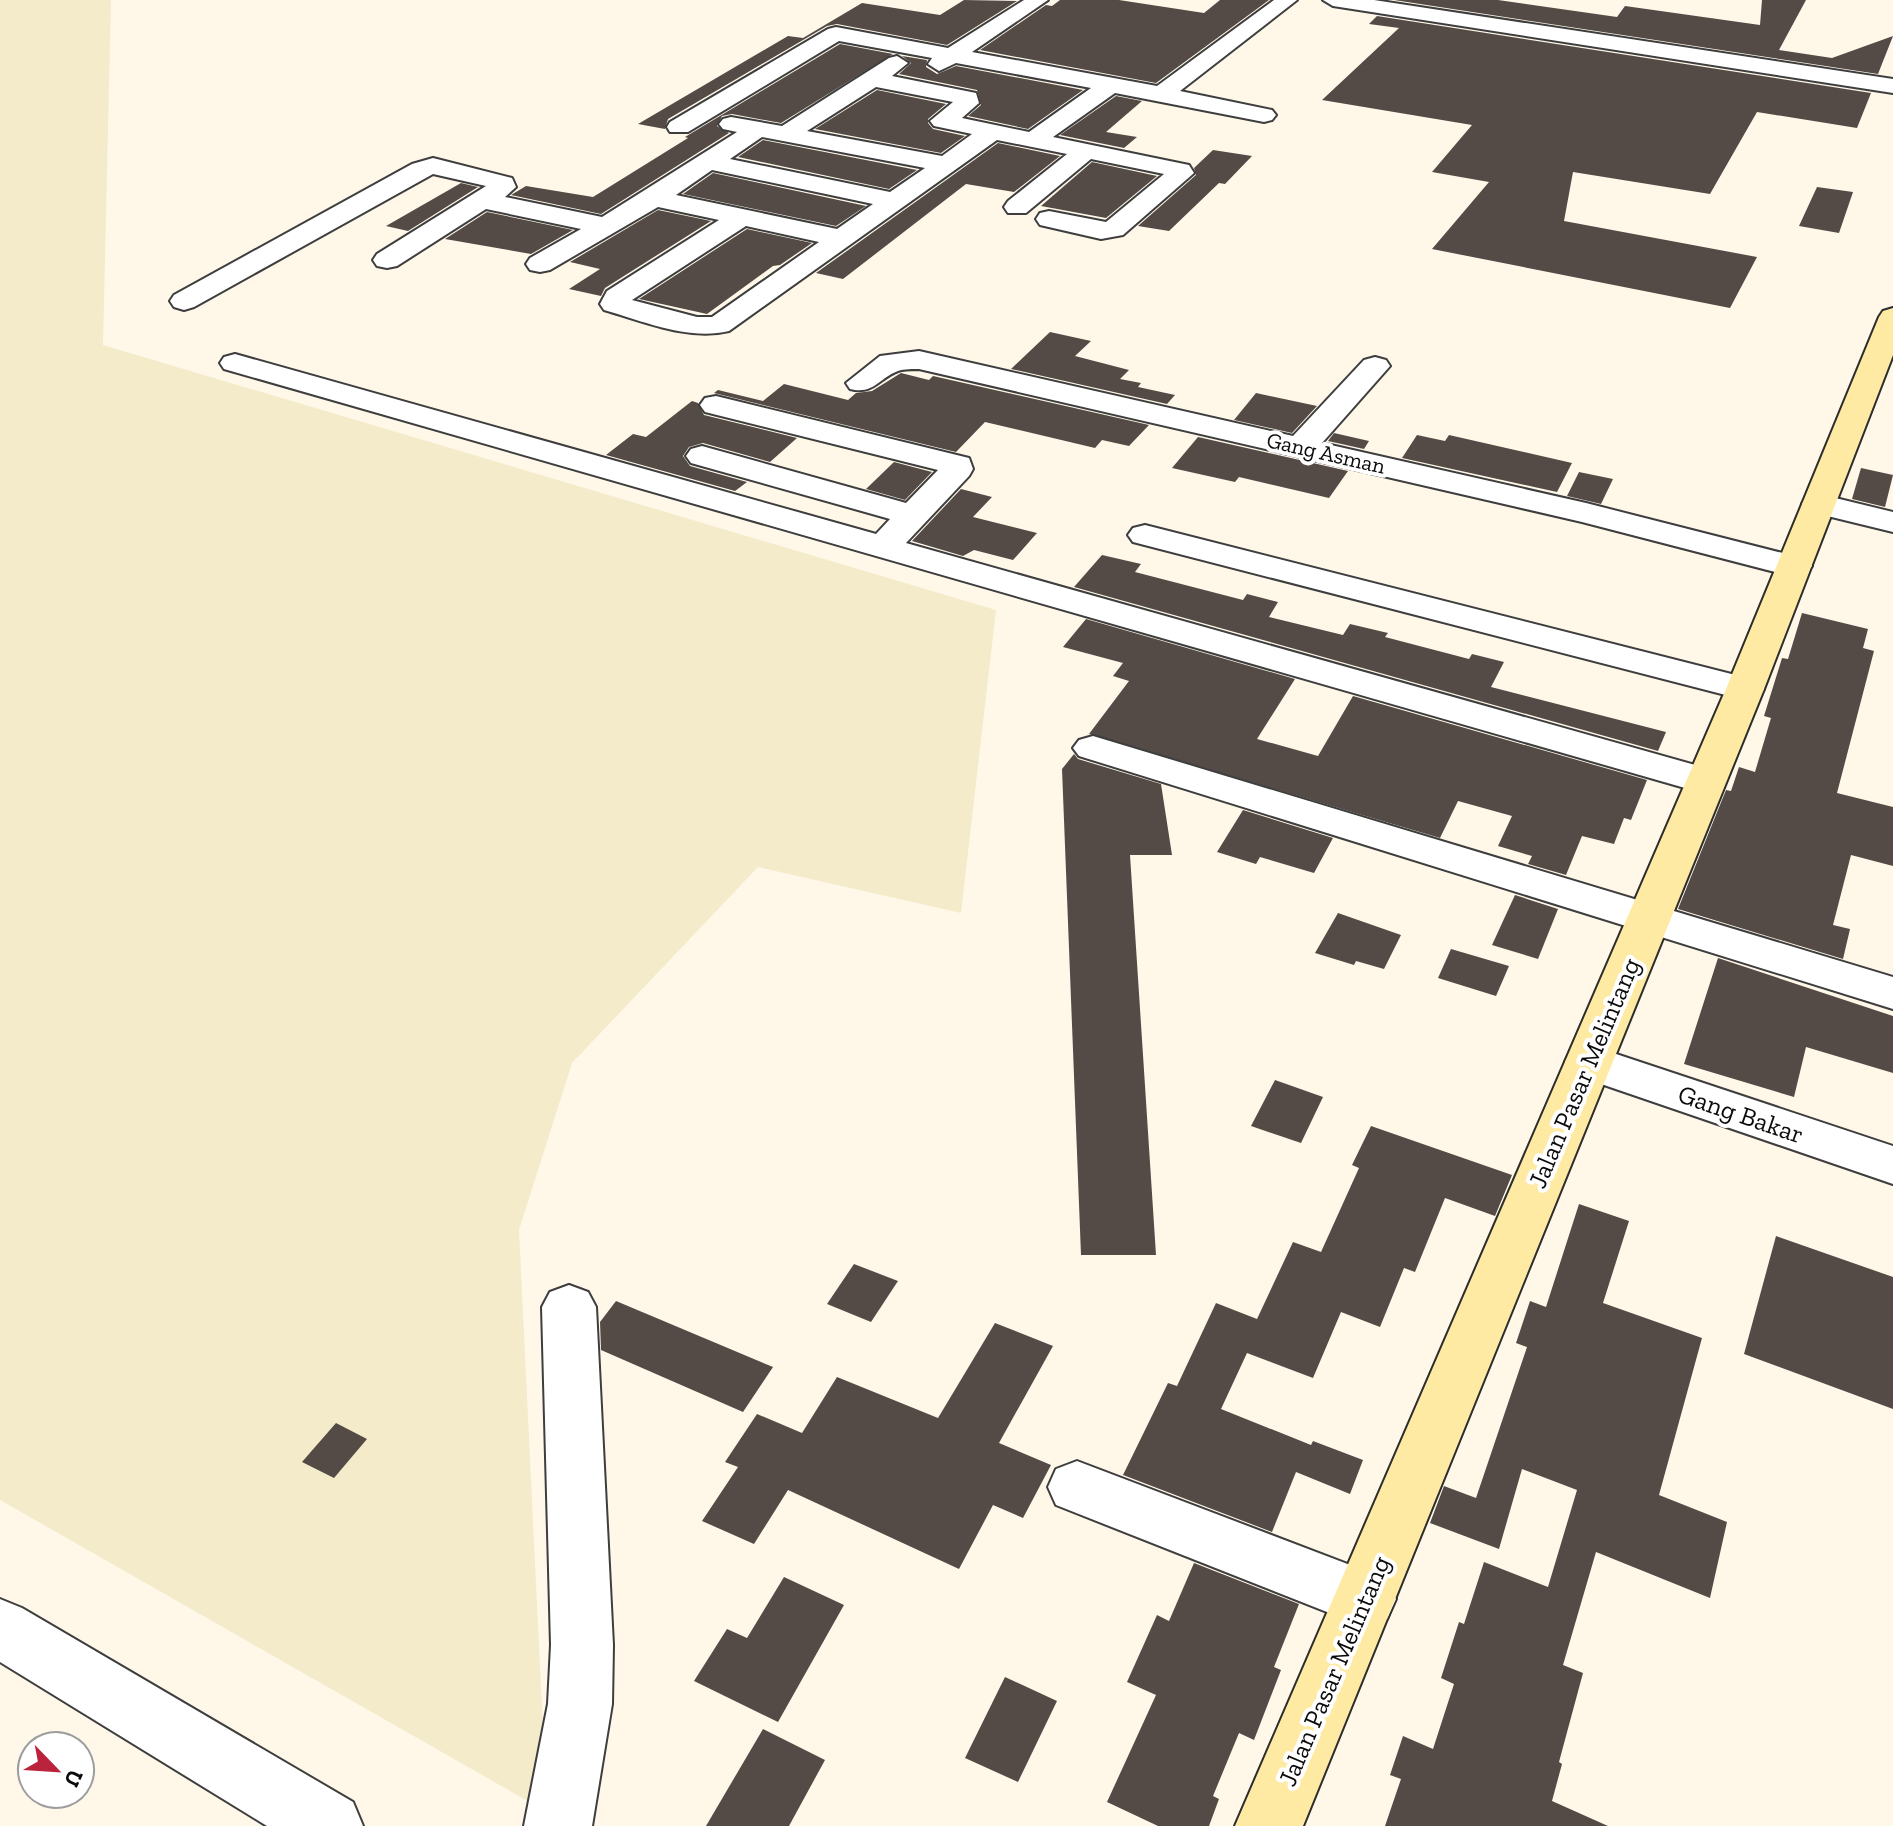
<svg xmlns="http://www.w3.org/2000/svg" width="1893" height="1826" viewBox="0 0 1893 1826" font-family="'Zilla Slab',serif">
  <rect width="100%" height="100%" fill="#fff8e9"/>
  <polygon fill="#f4ebca" points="0,0 111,0 103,345 996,610 961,913 758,867 572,1063 519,1230 547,1812 0,1500"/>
  <g fill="#544b47">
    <polygon points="964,0 1017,1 947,45 837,24 827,26 668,119 665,129 638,124 788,36 803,38 862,3 940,15"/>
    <polygon points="1060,0 1119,0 1204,13 1220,0 1269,0 1156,83 980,50 1046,5 1052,6"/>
    <polygon points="1394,0 1498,0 1617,17 1625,6 1760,25 1762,0 1806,0 1779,50 1832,58 1893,36 1878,74"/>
    <polygon points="1377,16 1871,93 1857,128 1757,112 1710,194 1573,172 1564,221 1757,257 1730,308 1432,249 1489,182 1432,172 1472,125 1322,100 1399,28 1369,24"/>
    <polygon points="840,44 893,54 781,123 732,114 722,116 717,126 729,133 601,214 511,195 526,186 593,197 688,138 685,137"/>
    <polygon points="902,56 927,60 926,67 937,74 956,66 1083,90 1028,129 968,116 981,105 977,90 899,74 911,63"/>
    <polygon points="877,90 946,104 928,119 928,123 933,129 965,136 941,153 815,129"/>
    <polygon points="1116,96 1142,101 1106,132 1137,137 1124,148 1060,135"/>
    <polygon points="763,140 917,170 889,189 738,157"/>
    <polygon points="998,143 1060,156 1014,192 966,184 843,279 816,273"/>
    <polygon points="1213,150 1252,156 1225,184 1219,183 1169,231 1138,226 1196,175 1194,168"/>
    <polygon points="1092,162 1157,176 1106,218 1041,206"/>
    <polygon points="713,173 866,206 836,226 683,194"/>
    <polygon points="461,183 478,187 408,231 386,226"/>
    <polygon points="1817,187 1853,192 1839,233 1799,226"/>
    <polygon points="658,210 711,221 605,288 601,296 569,289 600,269 570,262"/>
    <polygon points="487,212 573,230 531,254 445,239"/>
    <polygon points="747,229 812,243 780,265 773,266 707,314 639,299"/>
    <polygon points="1050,332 1091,341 1075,356 1129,370 1120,379 1141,383 1138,387 1175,395 1167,404 1011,369"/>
    <polygon points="901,373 929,380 933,376 1149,425 1129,446 1102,440 1095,448 985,422 956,452 714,393 718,390 763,401 784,384 848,400 856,393 872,391"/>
    <polygon points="1256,393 1317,406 1292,433 1234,420"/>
    <polygon points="692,401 698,403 704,415 797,438 770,462 703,443 689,447 683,456 690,466 747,482 735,491 606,455 633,434 646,437"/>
    <polygon points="1334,433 1369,441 1364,449 1328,441"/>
    <polygon points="1417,435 1445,441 1449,435 1572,463 1557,492 1402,458"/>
    <polygon points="1198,437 1348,471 1329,498 1239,477 1235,482 1172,468"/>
    <polygon points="894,462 932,472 905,500 866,489"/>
    <polygon points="1861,468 1893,475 1885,507 1852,499"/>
    <polygon points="1579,472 1613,479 1601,504 1567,496"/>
    <polygon points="961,489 992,497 973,517 1037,533 1013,560 974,550 963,556 912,541"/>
    <polygon points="1102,555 1141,564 1135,572 1243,600 1247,594 1278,602 1269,617 1343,635 1350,624 1388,633 1385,637 1469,659 1472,654 1504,662 1491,687 1666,732 1658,751 1074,587"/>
    <polygon points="1802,613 1868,629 1863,648 1874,651 1837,793 1893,807 1893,866 1851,855 1833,925 1850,929 1843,959 1678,909 1726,790 1731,791 1739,767 1755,772 1771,718 1764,716 1782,658 1788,659"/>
    <polygon points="1086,619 1295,679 1257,739 1318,756 1353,696 1647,780 1631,820 1624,818 1614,844 1582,836 1566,875 1528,864 1532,856 1498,846 1512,816 1458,801 1440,838 1089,734 1129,681 1113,676 1123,663 1063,647"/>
    <polygon points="1074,754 1078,759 1161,784 1172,855 1130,855 1156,1255 1081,1255 1062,769"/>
    <polygon points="1243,810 1333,838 1314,873 1260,857 1256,864 1217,852"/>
    <polygon points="1515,895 1558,909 1538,959 1492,945"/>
    <polygon points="1338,913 1401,935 1384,969 1356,961 1354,965 1315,953"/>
    <polygon points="1451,949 1509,966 1496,996 1438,978"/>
    <polygon points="1718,958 1893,1016 1893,1073 1806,1047 1794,1097 1684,1064"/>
    <polygon points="1275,1080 1323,1097 1301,1143 1251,1126"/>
    <polygon points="1371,1126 1512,1175 1495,1216 1445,1198 1415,1272 1404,1268 1380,1327 1341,1312 1313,1378 1247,1353 1221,1409 1311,1445 1313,1441 1363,1460 1350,1494 1296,1472 1272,1532 1123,1475 1168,1383 1177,1386 1216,1303 1257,1319 1293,1242 1321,1252 1359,1168 1352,1165"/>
    <polygon points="1579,1204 1629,1221 1603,1303 1702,1338 1659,1495 1727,1522 1710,1598 1596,1552 1563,1665 1583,1673 1559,1762 1562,1764 1552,1801 1608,1826 1385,1826 1401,1779 1390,1775 1403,1736 1433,1749 1454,1684 1441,1678 1459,1622 1464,1624 1484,1562 1548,1587 1577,1490 1522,1469 1499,1549 1430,1523 1444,1486 1476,1498 1527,1347 1516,1343 1530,1301 1546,1307"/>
    <polygon points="1776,1236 1893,1277 1893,1409 1744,1354"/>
    <polygon points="854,1264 898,1281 871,1322 827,1304"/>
    <polygon points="616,1301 773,1367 743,1412 601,1350 600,1322"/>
    <polygon points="995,1323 1053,1346 999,1443 1051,1465 1023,1518 993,1505 959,1569 788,1490 754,1544 702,1521 738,1467 725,1462 757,1414 802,1433 837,1377 938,1418"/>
    <polygon points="336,1423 367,1439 334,1478 302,1462"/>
    <polygon points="1194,1563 1299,1604 1274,1667 1281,1670 1254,1740 1239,1733 1213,1796 1219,1799 1209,1826 1158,1826 1107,1802 1156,1695 1127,1682 1157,1615 1169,1621"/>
    <polygon points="784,1577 844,1605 778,1722 694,1681 727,1629 747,1638"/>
    <polygon points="1005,1677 1057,1701 1018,1782 965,1758"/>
    <polygon points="763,1729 825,1760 789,1826 706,1826"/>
  </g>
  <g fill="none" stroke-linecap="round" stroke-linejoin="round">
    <g stroke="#3e3e3e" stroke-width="4">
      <g id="street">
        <path d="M 1024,0 L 1048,0 L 972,52 L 1157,86 L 1274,0 L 1297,0 L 1180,91 L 1272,110 L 1276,115 L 1272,120 L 1264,122 L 1115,93 L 1053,137 L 1189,165 L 1194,173 L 1123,235 L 1101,239 L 1040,225 L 1036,219 L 1040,213 L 1049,211 L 1106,222 L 1164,174 L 1091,159 L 1026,213 L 1008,213 L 1004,207 L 1008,201 L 1067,154 L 997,140 L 729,331 C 688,341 643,321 604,310 L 600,304 L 607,291 L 719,220 L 658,207 L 550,270 L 540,272 L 530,270 L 526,264 L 530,258 L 581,229 L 486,209 L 397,266 L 387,268 L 377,266 L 373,260 L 377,254 L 486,186 L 433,174 L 194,307 L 184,310 L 174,307 L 170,301 L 174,295 L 412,164 L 433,158 L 512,178 L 516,187 L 505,197 L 602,217 L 737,132 L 723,129 L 719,124 L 723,119 L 731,117 L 782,126 L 889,58 L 897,56 L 908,63 L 892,76 L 976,93 L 979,103 L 962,118 L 1029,132 L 1091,88 L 956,63 L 939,71 L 928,64 L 932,58 L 839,41 L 688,132 L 670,132 L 667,127 L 670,122 L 828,29 L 836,27 L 948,48 ZM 876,87 L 953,102 L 930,121 L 934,126 L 972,134 L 942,156 L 807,131 ZM 762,137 L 925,168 L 890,192 L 730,159 ZM 712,170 L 873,204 L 837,229 L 676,195 ZM 746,226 L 819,242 L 712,317 L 697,317 L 632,300 Z"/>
        <polygon points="1323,0 1374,0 1893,79 1893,93 1333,6"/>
        <path d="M 919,351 L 1293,436 L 1364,360 L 1375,357 L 1386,360 L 1390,366 L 1322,443 L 1586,503 L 1806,559 L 1812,566 L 1806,573 L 1794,577 L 1582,522 L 919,369 C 913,369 904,369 898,371 C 879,378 874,395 850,389 L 846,383 L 880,356 Z"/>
        <polygon points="235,354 876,534 890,519 691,463 686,456 691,449 702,446 906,503 938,470 705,412 700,405 705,398 716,396 969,458 973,469 969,476 906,543 1720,772 1726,781 1720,790 1706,793 1692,790 224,369 220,363 224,357"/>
        <polygon points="1819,494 1893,512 1893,532 1807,511 1802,504 1807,497"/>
        <polygon points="1145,525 1759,681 1764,689 1759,697 1745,700 1133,542 1128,535 1133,528"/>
        <polygon points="1093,736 1893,977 1893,1009 1079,756 1073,748 1079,740"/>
        <polygon points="1589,1045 1893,1146 1893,1184 1572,1074 1565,1062 1572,1050"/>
        <polygon points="569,1285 588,1292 596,1307 613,1645 612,1704 592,1826 524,1826 548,1704 551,1645 542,1307 550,1292"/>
        <polygon points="1077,1461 1387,1579 1396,1599 1387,1619 1365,1627 1056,1505 1048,1487 1056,1469"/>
        <polygon points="0,1599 22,1608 353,1802 363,1826 267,1826 0,1662"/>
      </g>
    </g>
    <g stroke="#2d2d2d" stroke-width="4">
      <polygon id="secondary" points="1893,308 1893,355 1764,689 1303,1826 1235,1826 1726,689 1879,317 1883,311"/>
    </g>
    <use href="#street" fill="#fff" fill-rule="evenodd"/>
    <use href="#secondary" fill="#ffeaa4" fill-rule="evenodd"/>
  </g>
  <g text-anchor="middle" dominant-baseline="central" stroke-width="8" stroke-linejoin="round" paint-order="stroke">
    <g font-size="22" fill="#0b0b0b" stroke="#fff">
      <text transform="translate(1326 453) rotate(13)">Gang Asman</text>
    </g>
    <g font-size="26" fill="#0b0b0b" stroke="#fff">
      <text transform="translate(1584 1073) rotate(-67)">Jalan Pasar Melintang</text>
      <text transform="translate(1741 1114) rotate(19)">Gang Bakar</text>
      <text transform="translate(1334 1671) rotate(-67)">Jalan Pasar Melintang</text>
    </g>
  </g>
  <g transform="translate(56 1770) rotate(115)"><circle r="38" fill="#ffffff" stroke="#9d9d9d" stroke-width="2"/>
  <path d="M0-6L14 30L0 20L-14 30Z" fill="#bb233d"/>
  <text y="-12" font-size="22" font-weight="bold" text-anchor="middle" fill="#0b0b0b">U</text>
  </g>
</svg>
